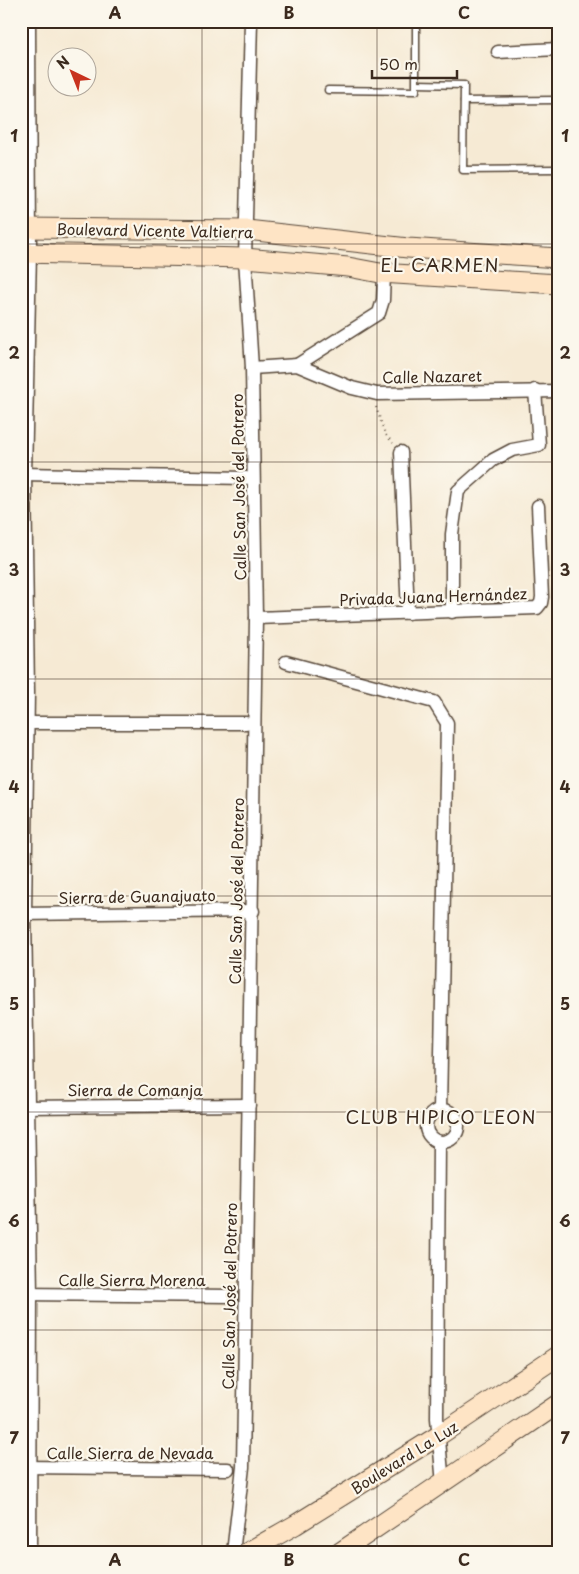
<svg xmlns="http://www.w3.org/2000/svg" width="579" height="1574" viewBox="0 0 579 1574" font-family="'Playpen Sans',sans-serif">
  <rect width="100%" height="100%" fill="#fbf7ec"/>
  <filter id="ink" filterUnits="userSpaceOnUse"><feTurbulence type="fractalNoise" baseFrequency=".02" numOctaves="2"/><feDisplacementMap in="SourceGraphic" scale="10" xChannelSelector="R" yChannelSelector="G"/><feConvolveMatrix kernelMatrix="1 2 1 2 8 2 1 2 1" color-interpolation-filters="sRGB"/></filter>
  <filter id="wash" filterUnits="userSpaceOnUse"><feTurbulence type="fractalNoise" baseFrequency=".0096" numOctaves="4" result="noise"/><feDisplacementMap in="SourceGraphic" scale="20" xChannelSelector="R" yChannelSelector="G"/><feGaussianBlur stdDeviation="1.12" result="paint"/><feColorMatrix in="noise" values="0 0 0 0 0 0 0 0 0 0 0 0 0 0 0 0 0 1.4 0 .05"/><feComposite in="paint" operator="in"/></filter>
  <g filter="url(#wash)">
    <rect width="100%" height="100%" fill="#f6ead4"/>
  </g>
  <g filter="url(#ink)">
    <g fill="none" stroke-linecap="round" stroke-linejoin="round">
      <g stroke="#574739" stroke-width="9">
        <g id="service">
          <polyline points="417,84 464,85 463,170 558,169"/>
          <polyline points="328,90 416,91 416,21"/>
          <polyline points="464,101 558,100"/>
        </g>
      </g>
      <g stroke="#574739" stroke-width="15">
        <g id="minor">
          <polyline points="29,21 30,253 25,474 28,692 25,914 31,1294 30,1553"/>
          <polyline points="498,52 558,49"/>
          <polyline points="297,365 379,313 383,300 384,273"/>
          <polyline points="252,368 297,365 352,388 377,394 558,391"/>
          <polyline points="401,452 408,613"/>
          <polyline points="21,474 246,478"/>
          <polyline points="452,612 452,534 458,491 493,460 512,450 539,445 535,390"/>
          <polyline points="256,618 537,608 541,603 542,597 538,506"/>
          <polyline points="286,662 434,702 447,723 440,1110"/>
          <polyline points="21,723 246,723"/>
          <polyline points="21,914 253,911"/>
          <polyline points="21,1107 249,1105"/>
          <circle cx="442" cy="1126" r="16"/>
          <polyline points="439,1143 437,1418 443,1484"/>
          <polyline points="21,1294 232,1296"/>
          <polyline points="21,1467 228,1469"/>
          <polyline points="233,1553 243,1467 256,618 252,368 245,258 251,21"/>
        </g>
      </g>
      <g stroke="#574739" stroke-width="21">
        <g id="secondary">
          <polyline points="21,228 247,230 408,248 558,258"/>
          <polyline points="21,253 245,258 348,267 380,273 558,284"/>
          <polyline points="246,1553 295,1525 438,1436 558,1356"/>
          <polyline points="339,1553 558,1404"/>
        </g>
      </g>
      <polyline stroke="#574739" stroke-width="2" stroke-dasharray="1 4" stroke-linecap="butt" points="376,407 385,434 393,443"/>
      <use href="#service" stroke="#fff" stroke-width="6"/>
      <use href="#minor" stroke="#fff" stroke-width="12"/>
      <use href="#secondary" stroke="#fee4c5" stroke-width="19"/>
    </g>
  </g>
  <path fill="none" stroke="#3b2a1e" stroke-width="1" stroke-opacity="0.55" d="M 202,21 L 202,1553M 377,21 L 377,1553M 21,244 L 558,244M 21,462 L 558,462M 21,679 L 558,679M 21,896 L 558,896M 21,1112 L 558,1112M 21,1330 L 558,1330"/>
  <g text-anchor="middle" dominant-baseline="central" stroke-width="4.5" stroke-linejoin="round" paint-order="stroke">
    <g font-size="15" fill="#3b2a1e" stroke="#fbf7ec">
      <text transform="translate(155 230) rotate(1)">Boulevard Vicente Valtierra</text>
      <text transform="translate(432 376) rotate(-1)">Calle Nazaret</text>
      <text transform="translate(238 487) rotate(-91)">Calle San José del Potrero</text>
      <text transform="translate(433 596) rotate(-2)">Privada Juana Hernández</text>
      <text transform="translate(236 891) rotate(-89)">Calle San José del Potrero</text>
      <text transform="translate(137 896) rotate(-1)">Sierra de Guanajuato</text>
      <text x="135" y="1089">Sierra de Comanja</text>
      <text x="132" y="1279">Calle Sierra Morena</text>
      <text transform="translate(229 1296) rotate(-89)">Calle San José del Potrero</text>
      <text x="130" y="1452">Calle Sierra de Nevada</text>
      <text transform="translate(404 1457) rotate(-32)">Boulevard La Luz</text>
    </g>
    <g font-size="18" letter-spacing="1" fill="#3b2a1e" stroke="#fbf7ec">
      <text x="440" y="264">EL CARMEN</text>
      <text x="441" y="1116">CLUB HIPICO LEON</text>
    </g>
  </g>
  <rect width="579" height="1574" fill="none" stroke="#fbf7ec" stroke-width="55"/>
  <g transform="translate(72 72) rotate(317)"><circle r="24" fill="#fbf7ec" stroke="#aea59a"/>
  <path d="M0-4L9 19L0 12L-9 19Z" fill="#c8321e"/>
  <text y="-8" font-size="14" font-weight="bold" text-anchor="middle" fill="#3b2a1e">N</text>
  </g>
  <path d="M372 70v8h85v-8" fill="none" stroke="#3b2a1e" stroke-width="2.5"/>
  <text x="379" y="70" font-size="15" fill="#3b2a1e" stroke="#fbf7ec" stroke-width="4" paint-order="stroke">50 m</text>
  <rect x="28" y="28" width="524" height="1518" fill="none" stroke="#3b2a1e" stroke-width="2"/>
  <g font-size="16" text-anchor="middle" font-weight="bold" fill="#3b2a1e">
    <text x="115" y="19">A</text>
    <text x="289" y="19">B</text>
    <text x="464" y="19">C</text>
    <text x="14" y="142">1</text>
    <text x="565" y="142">1</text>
    <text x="14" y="359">2</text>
    <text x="565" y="359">2</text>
    <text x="14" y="576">3</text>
    <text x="565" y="576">3</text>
    <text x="14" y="793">4</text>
    <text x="565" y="793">4</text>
    <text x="14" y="1010">5</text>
    <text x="565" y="1010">5</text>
    <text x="14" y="1227">6</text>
    <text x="565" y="1227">6</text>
    <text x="14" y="1444">7</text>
    <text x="565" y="1444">7</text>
    <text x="115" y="1566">A</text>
    <text x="289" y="1566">B</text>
    <text x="464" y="1566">C</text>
  </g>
</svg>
